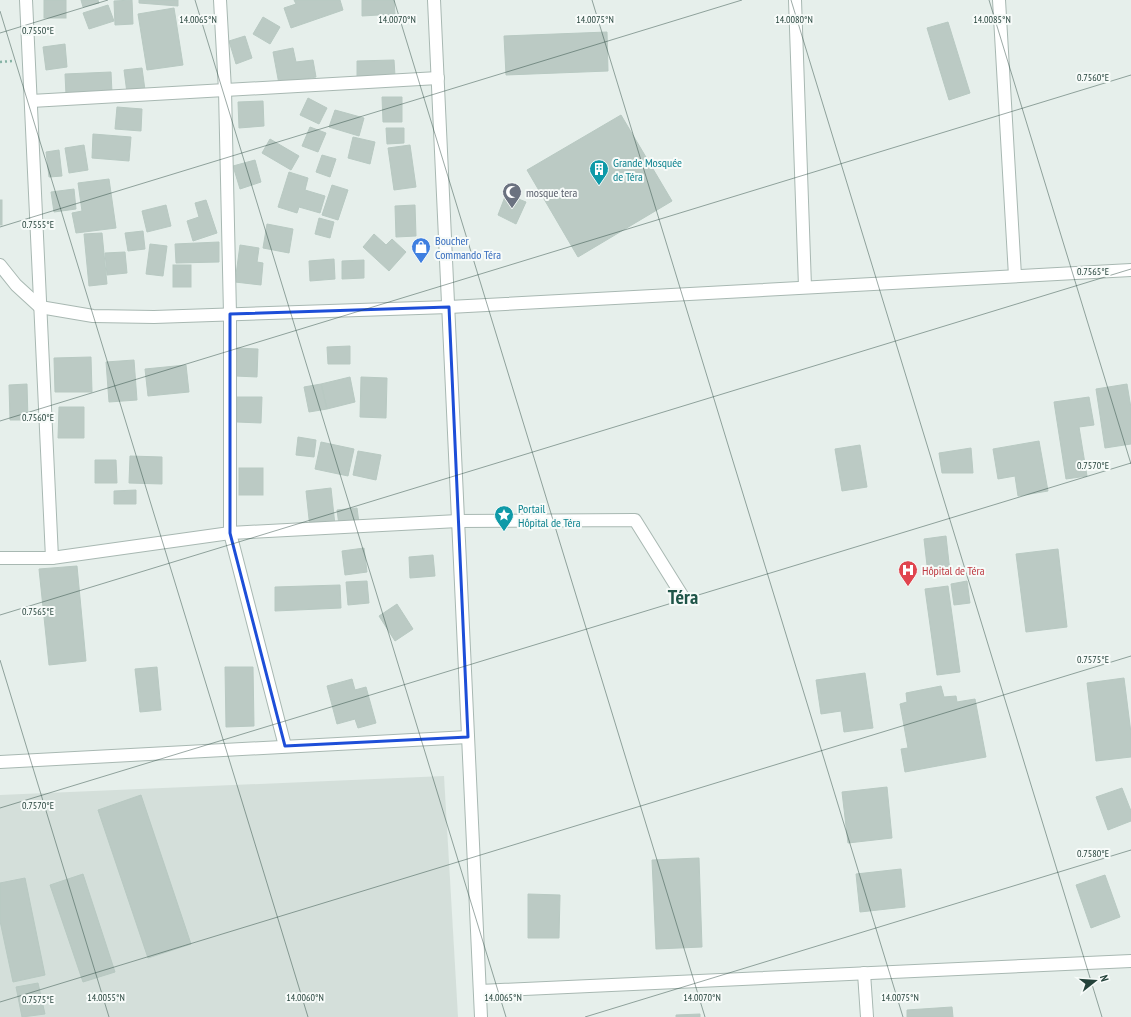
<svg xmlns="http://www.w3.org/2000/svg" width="1131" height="1017" viewBox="0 0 1131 1017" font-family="'PT Sans Narrow',sans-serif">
  <rect width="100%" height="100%" fill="#e6efeb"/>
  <polygon fill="#d4dfda" points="444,776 458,1017 0,1017 0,795"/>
  <g fill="#bbcac4" stroke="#b8c9c2">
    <rect x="44" y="0" width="22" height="18"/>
    <polygon points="81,0 98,0 99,3 83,7"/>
    <polygon points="132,0 133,24 115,25 114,1"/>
    <polygon points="139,0 178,0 178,6 139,3"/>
    <polygon points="294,0 340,0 343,10 291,28 284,8 296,4"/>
    <polygon points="362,0 394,0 395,14 362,16"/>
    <polygon points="108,5 114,21 89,29 83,13"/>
    <polygon points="174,8 183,65 147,70 138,14"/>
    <polygon points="263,17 280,27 270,44 253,34"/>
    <polygon points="948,22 970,93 949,100 927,28"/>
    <polygon points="607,32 608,71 506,75 504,36"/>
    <polygon points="245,36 252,58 236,64 229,41"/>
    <polygon points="65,44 67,67 46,70 43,47"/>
    <polygon points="293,48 296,62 313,60 316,77 279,84 273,52"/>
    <polygon points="394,60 395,76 357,77 357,61"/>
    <polygon points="142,68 145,90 127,93 124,70"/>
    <polygon points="111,72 112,93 66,95 65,74"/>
    <polygon points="382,97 402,97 402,122 383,122"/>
    <polygon points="308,98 327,108 319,124 300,115"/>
    <polygon points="263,101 264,126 239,128 238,102"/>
    <polygon points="117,107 142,109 141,131 115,129"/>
    <polygon points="335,110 364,118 359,136 329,127"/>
    <polygon points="621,115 672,201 578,257 527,170"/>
    <polygon points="310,127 326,133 318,152 302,146"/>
    <polygon points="386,128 404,128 404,143 387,144"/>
    <polygon points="93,134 131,137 129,161 92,158"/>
    <polygon points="353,137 375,142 370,164 348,158"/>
    <polygon points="270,139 299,156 291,170 262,153"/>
    <polygon points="84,145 88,170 69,173 65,148"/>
    <polygon points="410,145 416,187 394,190 388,148"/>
    <polygon points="59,150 62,176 49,177 46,152"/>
    <polygon points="322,155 336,159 330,177 316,172"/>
    <polygon points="255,160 261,182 240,189 233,166"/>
    <polygon points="289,172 308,178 305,190 325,196 320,213 299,207 297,213 278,207"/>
    <polygon points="109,179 116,228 76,233 72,213 82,211 78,183"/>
    <polygon points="332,185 348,190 338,220 322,215"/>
    <polygon points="74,189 76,209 54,212 51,192"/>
    <polygon points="506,194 526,202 516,224 498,215"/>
    <rect x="0" y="200" width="2" height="25"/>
    <polygon points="206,200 217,233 193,241 187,221 199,217 195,203"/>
    <polygon points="166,205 171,226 147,232 142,211"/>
    <polygon points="415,205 416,236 396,237 395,206"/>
    <polygon points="319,218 334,222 330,238 315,234"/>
    <polygon points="267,224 293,229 289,253 263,248"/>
    <polygon points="143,231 145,249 128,251 125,233"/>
    <polygon points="102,233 107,284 89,286 84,234"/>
    <polygon points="374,234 386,245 392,239 406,252 389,271 363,247"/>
    <polygon points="219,242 219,262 176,263 175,244"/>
    <polygon points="150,244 167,246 163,276 146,274"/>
    <polygon points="240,245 259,248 257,262 263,263 261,285 235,282"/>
    <polygon points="125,252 127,273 107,275 105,253"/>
    <polygon points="334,259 335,279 310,281 309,261"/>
    <polygon points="364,260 364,278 342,279 342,261"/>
    <rect x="173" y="265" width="18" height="22"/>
    <polygon points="350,346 350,364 328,364 327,347"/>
    <polygon points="237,348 258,349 257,377 236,376"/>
    <polygon points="91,357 92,392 55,392 54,358"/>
    <polygon points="134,360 137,400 109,402 106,362"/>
    <polygon points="186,365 189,392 148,396 145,369"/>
    <polygon points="350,377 355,402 327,409 321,384"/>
    <polygon points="361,377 387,378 386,418 360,417"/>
    <polygon points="27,384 28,420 10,420 9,385"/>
    <polygon points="321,384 327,409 309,412 304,387"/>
    <polygon points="1127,384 1131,408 1131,444 1105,448 1096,389"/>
    <polygon points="237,397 262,397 261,423 237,422"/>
    <polygon points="1089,397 1094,425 1079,427 1087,476 1066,479 1054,402"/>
    <polygon points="59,407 84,407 84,438 58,438"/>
    <polygon points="298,437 316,440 314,457 296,455"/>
    <polygon points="1039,441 1048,491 1018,496 1015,476 998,479 993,449"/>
    <polygon points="321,442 354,449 348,476 315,469"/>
    <polygon points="860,445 867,487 842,491 835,449"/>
    <polygon points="971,448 973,473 942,473 939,453"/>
    <polygon points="358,451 381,455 376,480 353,475"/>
    <polygon points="130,456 162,457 162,484 129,483"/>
    <polygon points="95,460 116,460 117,483 95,483"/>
    <rect x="239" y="468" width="24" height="27"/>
    <polygon points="331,488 335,525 310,528 306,491"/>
    <polygon points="136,490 136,504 114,504 114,491"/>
    <polygon points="357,508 359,523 339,525 337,510"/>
    <polygon points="946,536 950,572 928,574 924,539"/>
    <polygon points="364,548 367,572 345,575 342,551"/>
    <polygon points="1058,549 1067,627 1026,632 1016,554"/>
    <polygon points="433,555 435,576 410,578 409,557"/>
    <polygon points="77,566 86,661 49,665 39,569"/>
    <polygon points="367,581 369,603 348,605 346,582"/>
    <polygon points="967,581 970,603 954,605 951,584"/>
    <polygon points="340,585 341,608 275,611 275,587"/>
    <polygon points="948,586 960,672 937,675 925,589"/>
    <polygon points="397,604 413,629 395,641 379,616"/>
    <polygon points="157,667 161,710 140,712 135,669"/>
    <polygon points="225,667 253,667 254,726 226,727"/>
    <polygon points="865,673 873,728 844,732 841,711 821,714 816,680"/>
    <polygon points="1124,678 1131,733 1131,757 1096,761 1087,683"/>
    <polygon points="352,679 355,690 366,687 376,723 358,728 355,719 337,724 327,686"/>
    <polygon points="941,686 944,697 956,696 957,702 975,699 986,757 905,772 901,749 908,748 900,704 907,702 906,693"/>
    <polygon points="887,787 892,838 848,843 842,792"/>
    <polygon points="1122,788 1131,811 1131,821 1108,830 1096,797"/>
    <polygon points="141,795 191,944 148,958 98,810"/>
    <polygon points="699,858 702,947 656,949 652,860"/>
    <polygon points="901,869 905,907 860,912 856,874"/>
    <polygon points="83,874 115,972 83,982 50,885"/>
    <polygon points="1105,875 1120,917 1091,928 1076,885"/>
    <polygon points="25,878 45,975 13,982 0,921 0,883"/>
    <polygon points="528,894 560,895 559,938 528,938"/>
    <polygon points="38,983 45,1014 22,1017 16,987"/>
    <polygon points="952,1007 953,1017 907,1017 907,1010"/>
    <polygon points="700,1014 700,1017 676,1017 676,1015"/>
  </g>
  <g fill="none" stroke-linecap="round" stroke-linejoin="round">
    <g stroke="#a8b8b2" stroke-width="14">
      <g id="minor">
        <polyline points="26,0 52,558"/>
        <polyline points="220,0 225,90 230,314 230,533 285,746"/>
        <polyline points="434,0 481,1017"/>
        <polyline points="795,0 805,287"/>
        <polyline points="999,0 1015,276"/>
        <polyline points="31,101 438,78"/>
        <polyline points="0,265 16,285 40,307 93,316 154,317 449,307 1131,270"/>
        <polyline points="0,558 52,558 230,533 458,521 635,520 683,597"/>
        <polyline points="0,762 468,737"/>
        <polyline points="864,973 867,1017"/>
        <polyline points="480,991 1131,961"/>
      </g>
    </g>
    <polyline stroke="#86b3a5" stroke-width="2.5" stroke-dasharray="2 3" stroke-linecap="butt" points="0,62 13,61"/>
    <use href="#minor" stroke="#fff" stroke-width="12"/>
  </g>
  <path fill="none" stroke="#1d4ed8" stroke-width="3" stroke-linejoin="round" d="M 449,307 L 468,737 L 285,746 L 230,533 L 230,314 Z"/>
  <path fill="none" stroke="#24423a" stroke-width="1" stroke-opacity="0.45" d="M 195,0 L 506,1017M 394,0 L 705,1017M 592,0 L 903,1017M 791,0 L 1102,1017M 989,0 L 1131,464M 0,11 L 308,1017M 0,33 L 108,0M 0,227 L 742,0M 0,421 L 1131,75M 0,615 L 1131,269M 0,660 L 109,1017M 0,808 L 1131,463M 0,1002 L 1131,656M 585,1017 L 1131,850"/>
  <defs>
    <g id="building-pin" transform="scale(1)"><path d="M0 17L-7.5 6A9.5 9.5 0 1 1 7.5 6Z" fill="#0f9aa8" stroke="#f7fbf9"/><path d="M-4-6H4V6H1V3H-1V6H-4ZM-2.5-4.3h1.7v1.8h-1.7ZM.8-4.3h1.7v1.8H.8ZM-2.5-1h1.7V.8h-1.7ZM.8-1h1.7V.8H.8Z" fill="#fff"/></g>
    <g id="mosque-pin" transform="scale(1)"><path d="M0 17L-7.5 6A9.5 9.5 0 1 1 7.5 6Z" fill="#6b7280" stroke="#f7fbf9"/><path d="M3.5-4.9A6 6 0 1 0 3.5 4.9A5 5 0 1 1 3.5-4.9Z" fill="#fff"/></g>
    <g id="shop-pin" transform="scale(1)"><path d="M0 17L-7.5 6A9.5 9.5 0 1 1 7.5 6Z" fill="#3f7fe0" stroke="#f7fbf9"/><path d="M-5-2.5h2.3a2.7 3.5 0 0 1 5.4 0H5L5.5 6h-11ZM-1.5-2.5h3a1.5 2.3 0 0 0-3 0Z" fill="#fff"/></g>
    <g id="sight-pin" transform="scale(1)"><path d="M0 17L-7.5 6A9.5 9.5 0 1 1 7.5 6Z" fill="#0f9aa8" stroke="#f7fbf9"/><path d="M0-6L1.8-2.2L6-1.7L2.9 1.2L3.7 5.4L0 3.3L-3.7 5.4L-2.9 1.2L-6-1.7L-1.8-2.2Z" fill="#fff"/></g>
    <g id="hospital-pin" transform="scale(1)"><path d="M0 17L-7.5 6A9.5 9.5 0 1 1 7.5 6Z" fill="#e0444e" stroke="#f7fbf9"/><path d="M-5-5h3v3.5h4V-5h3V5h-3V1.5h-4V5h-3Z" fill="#fff"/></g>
  </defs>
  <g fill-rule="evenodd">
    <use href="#building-pin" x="599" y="169"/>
    <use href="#mosque-pin" x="512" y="192"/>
    <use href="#shop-pin" x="421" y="247"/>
    <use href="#sight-pin" x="504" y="515"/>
    <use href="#hospital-pin" x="908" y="570"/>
  </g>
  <g text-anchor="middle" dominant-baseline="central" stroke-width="4" stroke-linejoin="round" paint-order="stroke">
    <g font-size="12" fill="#0d838f" stroke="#f7fbf9" text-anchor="start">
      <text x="613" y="162">Grande Mosquée<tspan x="613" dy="14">de Téra</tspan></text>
      <text x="518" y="508">Portail<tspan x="518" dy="14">Hôpital de Téra</tspan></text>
    </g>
    <g font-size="12" fill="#5b616d" stroke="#f7fbf9" text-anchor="start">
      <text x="526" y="192">mosque tera</text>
    </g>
    <g font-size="12" fill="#366cbe" stroke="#f7fbf9" text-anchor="start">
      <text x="435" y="240">Boucher<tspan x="435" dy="14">Commando Téra</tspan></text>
    </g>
    <g font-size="12" fill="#be3a42" stroke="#f7fbf9" text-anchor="start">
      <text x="922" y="570">Hôpital de Téra</text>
    </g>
    <g font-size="20" font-weight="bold" fill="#1f5548" stroke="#f7fbf9">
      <text x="683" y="597">Téra</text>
    </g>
  </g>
  <g font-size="10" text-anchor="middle" fill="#24423a" stroke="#f7fbf9" stroke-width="4" stroke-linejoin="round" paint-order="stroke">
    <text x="198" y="23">14.0065°N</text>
    <text x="397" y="23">14.0070°N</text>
    <text x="595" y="23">14.0075°N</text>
    <text x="794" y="23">14.0080°N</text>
    <text x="992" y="23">14.0085°N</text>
    <text x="38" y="34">0.7550°E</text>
    <text x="1093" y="81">0.7560°E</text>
    <text x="38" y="228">0.7555°E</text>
    <text x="1093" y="275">0.7565°E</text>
    <text x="38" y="421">0.7560°E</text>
    <text x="1093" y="469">0.7570°E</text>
    <text x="38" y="615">0.7565°E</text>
    <text x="1093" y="663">0.7575°E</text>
    <text x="38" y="809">0.7570°E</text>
    <text x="1093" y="857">0.7580°E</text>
    <text x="106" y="1001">14.0055°N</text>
    <text x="305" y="1001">14.0060°N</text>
    <text x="503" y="1001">14.0065°N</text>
    <text x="702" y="1001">14.0070°N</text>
    <text x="900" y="1001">14.0075°N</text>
    <text x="38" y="1003">0.7575°E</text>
  </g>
  <g transform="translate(1095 981) rotate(73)" stroke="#f7fbf9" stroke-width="3" paint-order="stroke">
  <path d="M0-3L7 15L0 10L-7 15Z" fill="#24423a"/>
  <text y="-6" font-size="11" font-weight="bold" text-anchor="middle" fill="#24423a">N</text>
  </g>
</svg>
